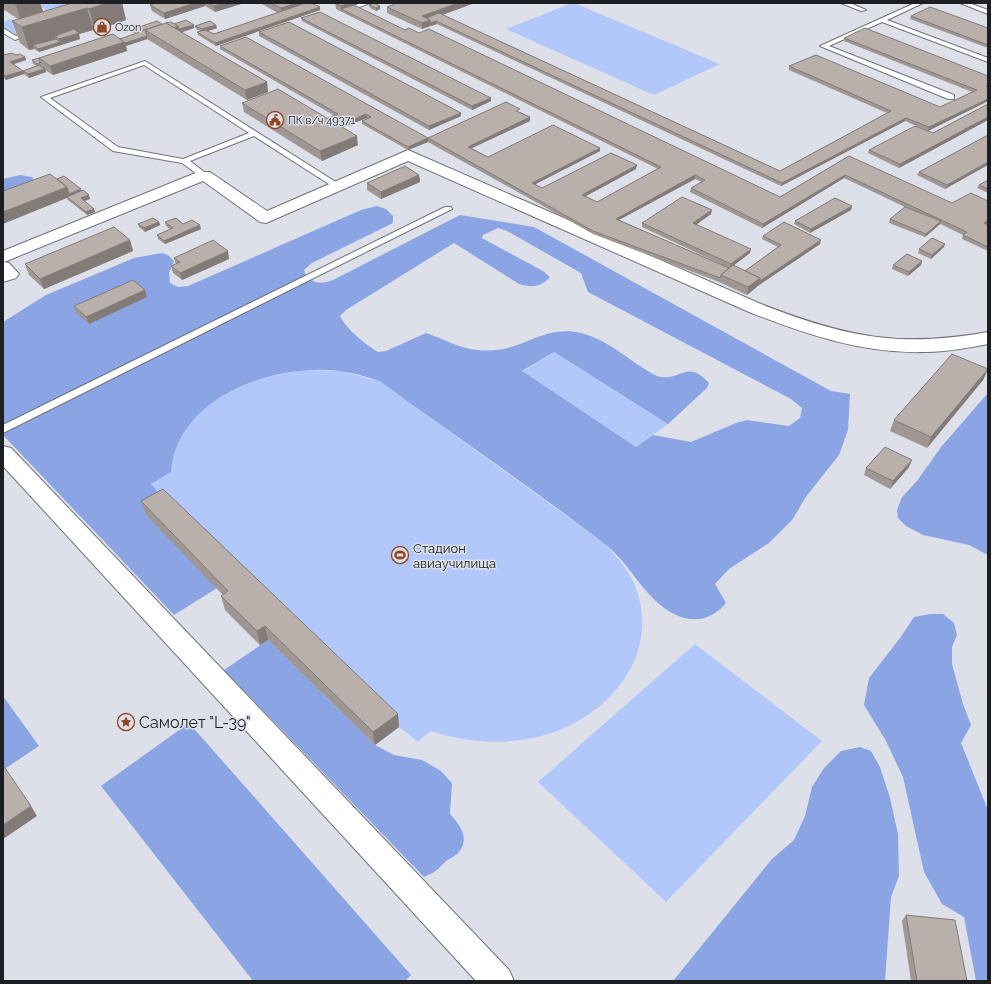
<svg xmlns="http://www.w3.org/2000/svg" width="991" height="984" viewBox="0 0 991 984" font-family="Raleway,sans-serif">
  <rect width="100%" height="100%" fill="#dde0e9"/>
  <g fill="#b3c8fa">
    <polygon points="35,3 99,3 107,8 16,36 3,27 3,22 12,19 18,24 52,13"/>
    <polygon points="572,3 574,3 720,64 654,95 506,29"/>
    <polygon points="554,352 668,424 636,447 522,372"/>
    <path d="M 308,370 L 342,371 L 381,382 L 607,545 C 618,559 630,571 636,588 C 662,660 602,724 533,738 C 498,745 465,742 431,731 L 418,742 L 399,727 L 375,745 L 268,640 L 260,645 L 225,610 L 232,605 L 167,503 L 151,484 L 171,472 C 176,405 250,375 308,370 Z"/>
    <polygon points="695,644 822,741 666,902 538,782"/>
  </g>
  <g fill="#8ba5e4" fill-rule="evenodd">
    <polygon points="20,175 32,177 35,183 3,199 3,179"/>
    <path d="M 377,206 L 386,209 L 393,216 L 393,223 L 312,263 L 304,270 L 306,276 C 315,284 322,284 333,280 L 460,215 L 534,227 L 831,391 L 850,394 L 848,430 L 839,455 L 805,498 L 793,519 L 769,543 L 729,569 L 715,584 L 726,603 C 714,617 699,623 681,617 C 646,604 633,566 605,544 C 532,488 455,436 381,382 C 360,374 338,369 315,370 C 256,371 176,404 171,472 L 151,484 L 168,503 L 217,588 L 174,615 L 3,435 L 3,322 L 46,295 L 134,258 L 162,253 L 168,255 L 174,261 L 169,273 L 170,283 L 178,287 L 188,286 L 361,210 ZM 498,228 L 507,231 L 581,273 L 588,292 L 791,399 L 802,408 L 800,418 L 789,426 L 747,420 L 736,423 L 691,442 L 653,435 L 636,447 L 522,371 L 554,352 L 668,424 L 707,388 L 709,383 C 686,358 681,383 657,376 C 631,363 610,340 581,333 C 546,325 527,347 496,350 C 466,353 452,342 426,333 L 386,351 L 378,352 C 365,344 347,330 340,316 L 346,310 L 454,243 L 519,284 C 532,288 541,287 550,277 L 543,271 L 482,238 L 483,235 Z"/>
    <polygon points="988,393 988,555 969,545 923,535 906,526 898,518 897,510 902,497 917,481 941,447"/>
    <polygon points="930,614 943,614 954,623 957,635 952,647 952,664 963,704 971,725 961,743 988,810 988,981 976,981 964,917 942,904 924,872 903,777 886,741 864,705 869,678 900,638 914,617"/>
    <path d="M 268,640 L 375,745 L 394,755 L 422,760 L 441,771 L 452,783 L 450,814 C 460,825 470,838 459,852 C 456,856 450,858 446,861 C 436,871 437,871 424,877 L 224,670 Z"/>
    <polygon points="3,696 39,746 3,770"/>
    <polygon points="189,723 411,975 405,981 253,981 101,786"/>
    <polygon points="860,747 871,751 880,767 890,798 898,834 899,876 891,897 885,981 673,981 772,859 794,840 805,816 812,787 824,768 841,751"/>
  </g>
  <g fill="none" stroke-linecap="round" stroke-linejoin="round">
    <g stroke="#6f737a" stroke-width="2">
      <g id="service">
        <polygon points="360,3 370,3 357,8 354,6"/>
        <polygon points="841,3 850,3 866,10 861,11"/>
        <polygon points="915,3 923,3 887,20 988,58 988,62 882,22 829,46 954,95 954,99 948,99 820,46"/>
        <polygon points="960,3 969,3 988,10 988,14"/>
        <polygon points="3,28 16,36 31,31 34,33 15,40 3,33"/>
        <path d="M 145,61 L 342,186 L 335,188 L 254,136 L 190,161 L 208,175 L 201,177 L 182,163 L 113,151 L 41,97 ZM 144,65 L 249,133 L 183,159 L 118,147 L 50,98 Z"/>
        <polygon points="445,207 451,207 452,209 3,433 3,425"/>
      </g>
    </g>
    <g stroke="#6f737a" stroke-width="2">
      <g id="minor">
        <path d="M 408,150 L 761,304 C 846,337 898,348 988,332 L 988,344 C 967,348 946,352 925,352 C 863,354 805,334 749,312 L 408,161 L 266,223 L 260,222 L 203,181 L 4,262 L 9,263 L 19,274 L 16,278 L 3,282 L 3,251 L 198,172 L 210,172 L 267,211 Z"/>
        <polygon points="3,446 11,448 509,970 514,981 476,981 3,466"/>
      </g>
    </g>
    <use href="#service" fill="#fff" fill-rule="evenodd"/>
    <use href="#minor" fill="#fff" fill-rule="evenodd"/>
  </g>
  <g fill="#9f9794">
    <polygon points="3,3 40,3 43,12 72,3 122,3 126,20 95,31 93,30 79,34 80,39 39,52 34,49 29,50 20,43 12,21 18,19 3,9"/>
    <polygon points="157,3 241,3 241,4 215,12 205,6 165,19 152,11 150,5"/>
    <polygon points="260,3 311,3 320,7 320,10 216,46 198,35 197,32 200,31 196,29 195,26 216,25 217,28 208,31 214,34 278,13"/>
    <polygon points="335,3 354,3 354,5 405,30 419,33 780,197 849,156 988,225 988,251 962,239 963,235 940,224 939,225 925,237 889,223 890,219 905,207 844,178 762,228 690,192 691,188 702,182 695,179 619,220 729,268 642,227 642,223 712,210 711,214 696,224 750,253 733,266 745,271 778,247 762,239 763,236 820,244 759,285 747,295 719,282 593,234 428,142 408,150 362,124 362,121 368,118 367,118 343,127 358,145 322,161 244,112 242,103 328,118 335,116 220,49 220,46 428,138 520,112 530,117 530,121 471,148 488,157 600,151 535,184 542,188 636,169 586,196 597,202 658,169 336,9"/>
    <polygon points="369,5 380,9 376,11 370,8"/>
    <polygon points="387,7 443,15 780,171 887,113 789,70 789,66 940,107 972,92 844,41 844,38 988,76 988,101 928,131 905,121 781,186 437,24 422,29 387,13"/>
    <polygon points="911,16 988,28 988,48 910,19"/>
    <polygon points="301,18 491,98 491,101 472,110 302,21"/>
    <polygon points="162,24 174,24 194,28 181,32 267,82 268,92 247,100 147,39 126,46 127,51 53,75 45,70 46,72 29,78 24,74 6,80 3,77 3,55 16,55 25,57 26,60 14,64 23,71 37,66 33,64 32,60 120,39 136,34 133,32 133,29"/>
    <polygon points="259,32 461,113 461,116 429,130 259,36"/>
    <polygon points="988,104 988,120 899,168 868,153 869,150 933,133"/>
    <polygon points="988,135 945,189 917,175 919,172"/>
    <polygon points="419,175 420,182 381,199 367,190 367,183"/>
    <polygon points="57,179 81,191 90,199 84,201 95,212 87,215 68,200"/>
    <polygon points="988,180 988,193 977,188 979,185"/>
    <polygon points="852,206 851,210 810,233 794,224 795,221"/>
    <polygon points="159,222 160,225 145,232 139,227 138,224"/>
    <polygon points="165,222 201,229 165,244 158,239 157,235 170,229 166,226"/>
    <polygon points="130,240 133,251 44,289 29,275 25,264"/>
    <polygon points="944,247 931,259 918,253 919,249"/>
    <polygon points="174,258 229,259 182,280 173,273 171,266 176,264"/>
    <polygon points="922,261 921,265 908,276 892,269 893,265"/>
    <polygon points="145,290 147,297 89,324 76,313 74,306"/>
    <polygon points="988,369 983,380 927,448 890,431 894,420"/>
    <polygon points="909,467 890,489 864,475 866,468"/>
    <polygon points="141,501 398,714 399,727 375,745 268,640 260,645 225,610 221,596 223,595 146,515"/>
    <polygon points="906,915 967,981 911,981 902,921"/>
  </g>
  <g fill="#827b78">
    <polygon points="21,3 40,3 44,14 21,21 16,5"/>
    <polygon points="107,3 122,3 126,20 95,31 89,9"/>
    <polygon points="195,3 204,3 205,6 165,19 164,13"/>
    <polygon points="225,3 241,3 241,4 215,12 214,6"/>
    <polygon points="297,3 303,3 304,7 282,15 281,8"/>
    <polygon points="350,3 354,3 354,8 341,9 342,12 341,6"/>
    <polygon points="458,3 475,3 426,21 422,16"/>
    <polygon points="380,6 380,9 376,11 376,8"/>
    <polygon points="320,7 320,10 216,46 215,43"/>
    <polygon points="87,8 93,30 79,34 80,39 39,52 38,49 60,42 59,39 55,36 56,41 33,45 34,49 29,50 22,27"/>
    <polygon points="430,20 430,26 422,29 422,23"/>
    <polygon points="436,21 437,24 431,26 430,23"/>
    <polygon points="194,25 194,28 174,35 172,28 178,26"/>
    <polygon points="216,25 217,28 202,33 202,29"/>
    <polygon points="147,36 147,39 126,46 127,51 53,75 50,66 124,42"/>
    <polygon points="25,57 26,60 11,65 10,62"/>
    <polygon points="45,69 46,72 29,78 28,74"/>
    <polygon points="23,71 24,74 6,80 5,76"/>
    <polygon points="267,82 268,92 247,100 245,90"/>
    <polygon points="491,98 491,101 472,110 472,106"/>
    <polygon points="988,99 988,101 928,131 929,127"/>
    <polygon points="461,113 461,116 429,130 429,126"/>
    <polygon points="366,114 367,118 334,131 334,128"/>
    <polygon points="530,117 530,121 468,150 468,147"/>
    <polygon points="988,117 988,120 899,168 900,164"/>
    <polygon points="906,118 905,121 781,186 782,183"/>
    <polygon points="357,136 358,145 322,161 320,151"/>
    <polygon points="428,138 428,142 408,150 408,147"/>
    <polygon points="600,148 600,151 532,186 532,183"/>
    <polygon points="988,162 988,165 945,189 947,185"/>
    <polygon points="637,165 636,169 582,198 582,195"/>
    <polygon points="419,175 420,182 381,199 381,192"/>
    <polygon points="695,175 695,179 615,222 616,219"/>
    <polygon points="845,175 844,178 762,228 763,224"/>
    <polygon points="67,187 81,189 82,193 67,197 67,198 3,224 3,212"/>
    <polygon points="89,195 90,199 82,202 81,198"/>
    <polygon points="852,206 851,210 810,233 811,229"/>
    <polygon points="94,209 95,212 87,215 86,212"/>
    <polygon points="712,210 711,214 693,227 693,223"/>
    <polygon points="988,220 988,223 983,226 984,223"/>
    <polygon points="941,221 939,225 925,237 926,234"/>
    <polygon points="159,222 160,225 145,232 144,228"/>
    <polygon points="200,225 201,229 165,244 164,241"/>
    <polygon points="130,240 133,251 44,289 40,279"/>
    <polygon points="821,240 820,244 759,285 760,281"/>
    <polygon points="945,244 944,247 931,259 932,255"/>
    <polygon points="751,249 750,253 730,268 731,264"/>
    <polygon points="228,251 229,259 182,280 180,273"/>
    <polygon points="922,261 921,265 908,276 909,272"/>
    <polygon points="760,278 759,285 747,295 748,287"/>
    <polygon points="145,290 147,297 89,324 86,317"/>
    <polygon points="988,369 983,380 927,448 931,437"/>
    <polygon points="912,460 909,467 890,489 893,481"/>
    <polygon points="265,626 268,640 260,645 257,631"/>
    <polygon points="398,714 399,727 375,745 373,732"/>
    <polygon points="31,806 37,816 3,839 3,825"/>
  </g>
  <g fill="#b9b0ac" stroke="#827b78">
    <polygon points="13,3 21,3 16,5"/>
    <polygon points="72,3 107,3 89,9 87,8 22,27 12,21"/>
    <polygon points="157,3 195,3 164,13 150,5"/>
    <polygon points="208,3 225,3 214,6"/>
    <polygon points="270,3 297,3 281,8"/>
    <polygon points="303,3 311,3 320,7 215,43 197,32 205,30 214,34 303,4"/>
    <polygon points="335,3 350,3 341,6"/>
    <polygon points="374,3 380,6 376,8 369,5"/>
    <polygon points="397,3 458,3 422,16 430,20 422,23 387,7"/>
    <polygon points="354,5 405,30 409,28 419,33 429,29 780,197 849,156 952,203 971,193 988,201 988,220 984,223 988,225 988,247 963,235 967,232 845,175 763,224 691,188 705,180 695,175 616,219 729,268 721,275 720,278 593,231 428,138 506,102 520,109 516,111 530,117 468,147 488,157 553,125 600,148 532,183 542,188 611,153 637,165 582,195 597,202 661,167 341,9"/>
    <polygon points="930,7 988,28 988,45 911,16"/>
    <polygon points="320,12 491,98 472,106 301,18"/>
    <polygon points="439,13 780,171 891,111 789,66 816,55 940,107 977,90 844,38 865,28 988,76 988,85 986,86 988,87 988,99 929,127 906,118 782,183 436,21 430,23 430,20 426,18"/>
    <polygon points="186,20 194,25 179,29 178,26 174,24"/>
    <polygon points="157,21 162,24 138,32 133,29"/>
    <polygon points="210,21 216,25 202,29 195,26"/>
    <polygon points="171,22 178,26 174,28 166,23"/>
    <polygon points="289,22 461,113 429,126 259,32"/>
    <polygon points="166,23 267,82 245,90 145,30"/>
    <polygon points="74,29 79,33 59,39 55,36"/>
    <polygon points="145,30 147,36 125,43 124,42 120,39"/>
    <polygon points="113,34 124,42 50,66 39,58"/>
    <polygon points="246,37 428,138 408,147 362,121 371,117 366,114 340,125 328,118 338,114 220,46"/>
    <polygon points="56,39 60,42 38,49 33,45"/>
    <polygon points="12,53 16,55 20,54 25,57 10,62 23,71 5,76 3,75 3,55"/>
    <polygon points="39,58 40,63 37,64 32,60"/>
    <polygon points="39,65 45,69 28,74 23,71"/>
    <polygon points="278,89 357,136 320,151 242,103"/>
    <polygon points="988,104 988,117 900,164 869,150 915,126 933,133"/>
    <polygon points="988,135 988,162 947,185 919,172"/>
    <polygon points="405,166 419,175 381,192 367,183"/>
    <polygon points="50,174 67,187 3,212 3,191"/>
    <polygon points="64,176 81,189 69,194 67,187 57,179"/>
    <polygon points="988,180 988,189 979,185"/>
    <polygon points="83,190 89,195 81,198 94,209 86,212 67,197"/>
    <polygon points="682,197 712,210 693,223 751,249 731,264 642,223"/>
    <polygon points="835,198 852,206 811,229 795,221"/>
    <polygon points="905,207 941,221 926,234 890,219"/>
    <polygon points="153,218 159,222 144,228 138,224"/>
    <polygon points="176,218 183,224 192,220 200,225 164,241 157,235 173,228 165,222"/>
    <polygon points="784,222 821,240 760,281 760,278 745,271 781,245 763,236"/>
    <polygon points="114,227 130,240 40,279 25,264"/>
    <polygon points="932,238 945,244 932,255 919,249"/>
    <polygon points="213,240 228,251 180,273 171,266 180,262 174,258"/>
    <polygon points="907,254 922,261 909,272 893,265"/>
    <polygon points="733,265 760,278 748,287 721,275"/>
    <polygon points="133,280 145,290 86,317 74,306"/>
    <polygon points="952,354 988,369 931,437 894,420"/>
    <polygon points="885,447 912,460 893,481 866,468"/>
    <polygon points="163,489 398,714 373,732 265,626 257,631 221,596 228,591 141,501"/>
    <polygon points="3,765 31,806 3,825"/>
    <polygon points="906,915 955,920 967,981 917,981"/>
  </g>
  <defs>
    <g id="shop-ring" transform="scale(0.9)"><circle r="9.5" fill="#dde0e9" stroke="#8f4724" stroke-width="1.5"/><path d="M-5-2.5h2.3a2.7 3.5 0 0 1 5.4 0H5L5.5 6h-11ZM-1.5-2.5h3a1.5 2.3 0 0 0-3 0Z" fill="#8f4724"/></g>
    <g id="civic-ring" transform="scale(0.9)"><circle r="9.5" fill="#dde0e9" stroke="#8f4724" stroke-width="1.5"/><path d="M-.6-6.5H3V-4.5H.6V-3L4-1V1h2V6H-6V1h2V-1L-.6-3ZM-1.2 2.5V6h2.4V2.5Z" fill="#8f4724"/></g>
    <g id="stadium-ring" transform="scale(0.9)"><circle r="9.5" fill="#dde0e9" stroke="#8f4724" stroke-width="1.5"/><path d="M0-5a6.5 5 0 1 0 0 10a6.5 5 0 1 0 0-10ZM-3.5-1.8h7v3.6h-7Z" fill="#8f4724"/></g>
    <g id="sight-ring" transform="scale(0.9)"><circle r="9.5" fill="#dde0e9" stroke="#8f4724" stroke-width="1.5"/><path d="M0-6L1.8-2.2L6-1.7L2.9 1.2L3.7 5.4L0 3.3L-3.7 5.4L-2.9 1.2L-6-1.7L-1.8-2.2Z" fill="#8f4724"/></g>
  </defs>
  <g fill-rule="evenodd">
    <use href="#shop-ring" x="102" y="27"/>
    <use href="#civic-ring" x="275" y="120"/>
    <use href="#stadium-ring" x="400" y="555"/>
    <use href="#sight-ring" x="126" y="722"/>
  </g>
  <g text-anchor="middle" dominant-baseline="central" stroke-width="3" stroke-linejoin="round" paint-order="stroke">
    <g font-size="11" fill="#1e1f22" stroke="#dde0e9" text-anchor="start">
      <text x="115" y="27">Ozon</text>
      <text x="288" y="120">ПК в/ч 49371</text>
    </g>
    <g font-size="13" fill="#1e1f22" stroke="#dde0e9" text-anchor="start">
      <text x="413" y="548">Стадион<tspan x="413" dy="15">авиаучилища</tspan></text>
    </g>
    <g font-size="16" fill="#1e1f22" stroke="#dde0e9" text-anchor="start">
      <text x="139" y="722">Самолет "L-39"</text>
    </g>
  </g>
  <rect width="991" height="984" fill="none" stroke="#1e1f22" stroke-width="8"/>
</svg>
